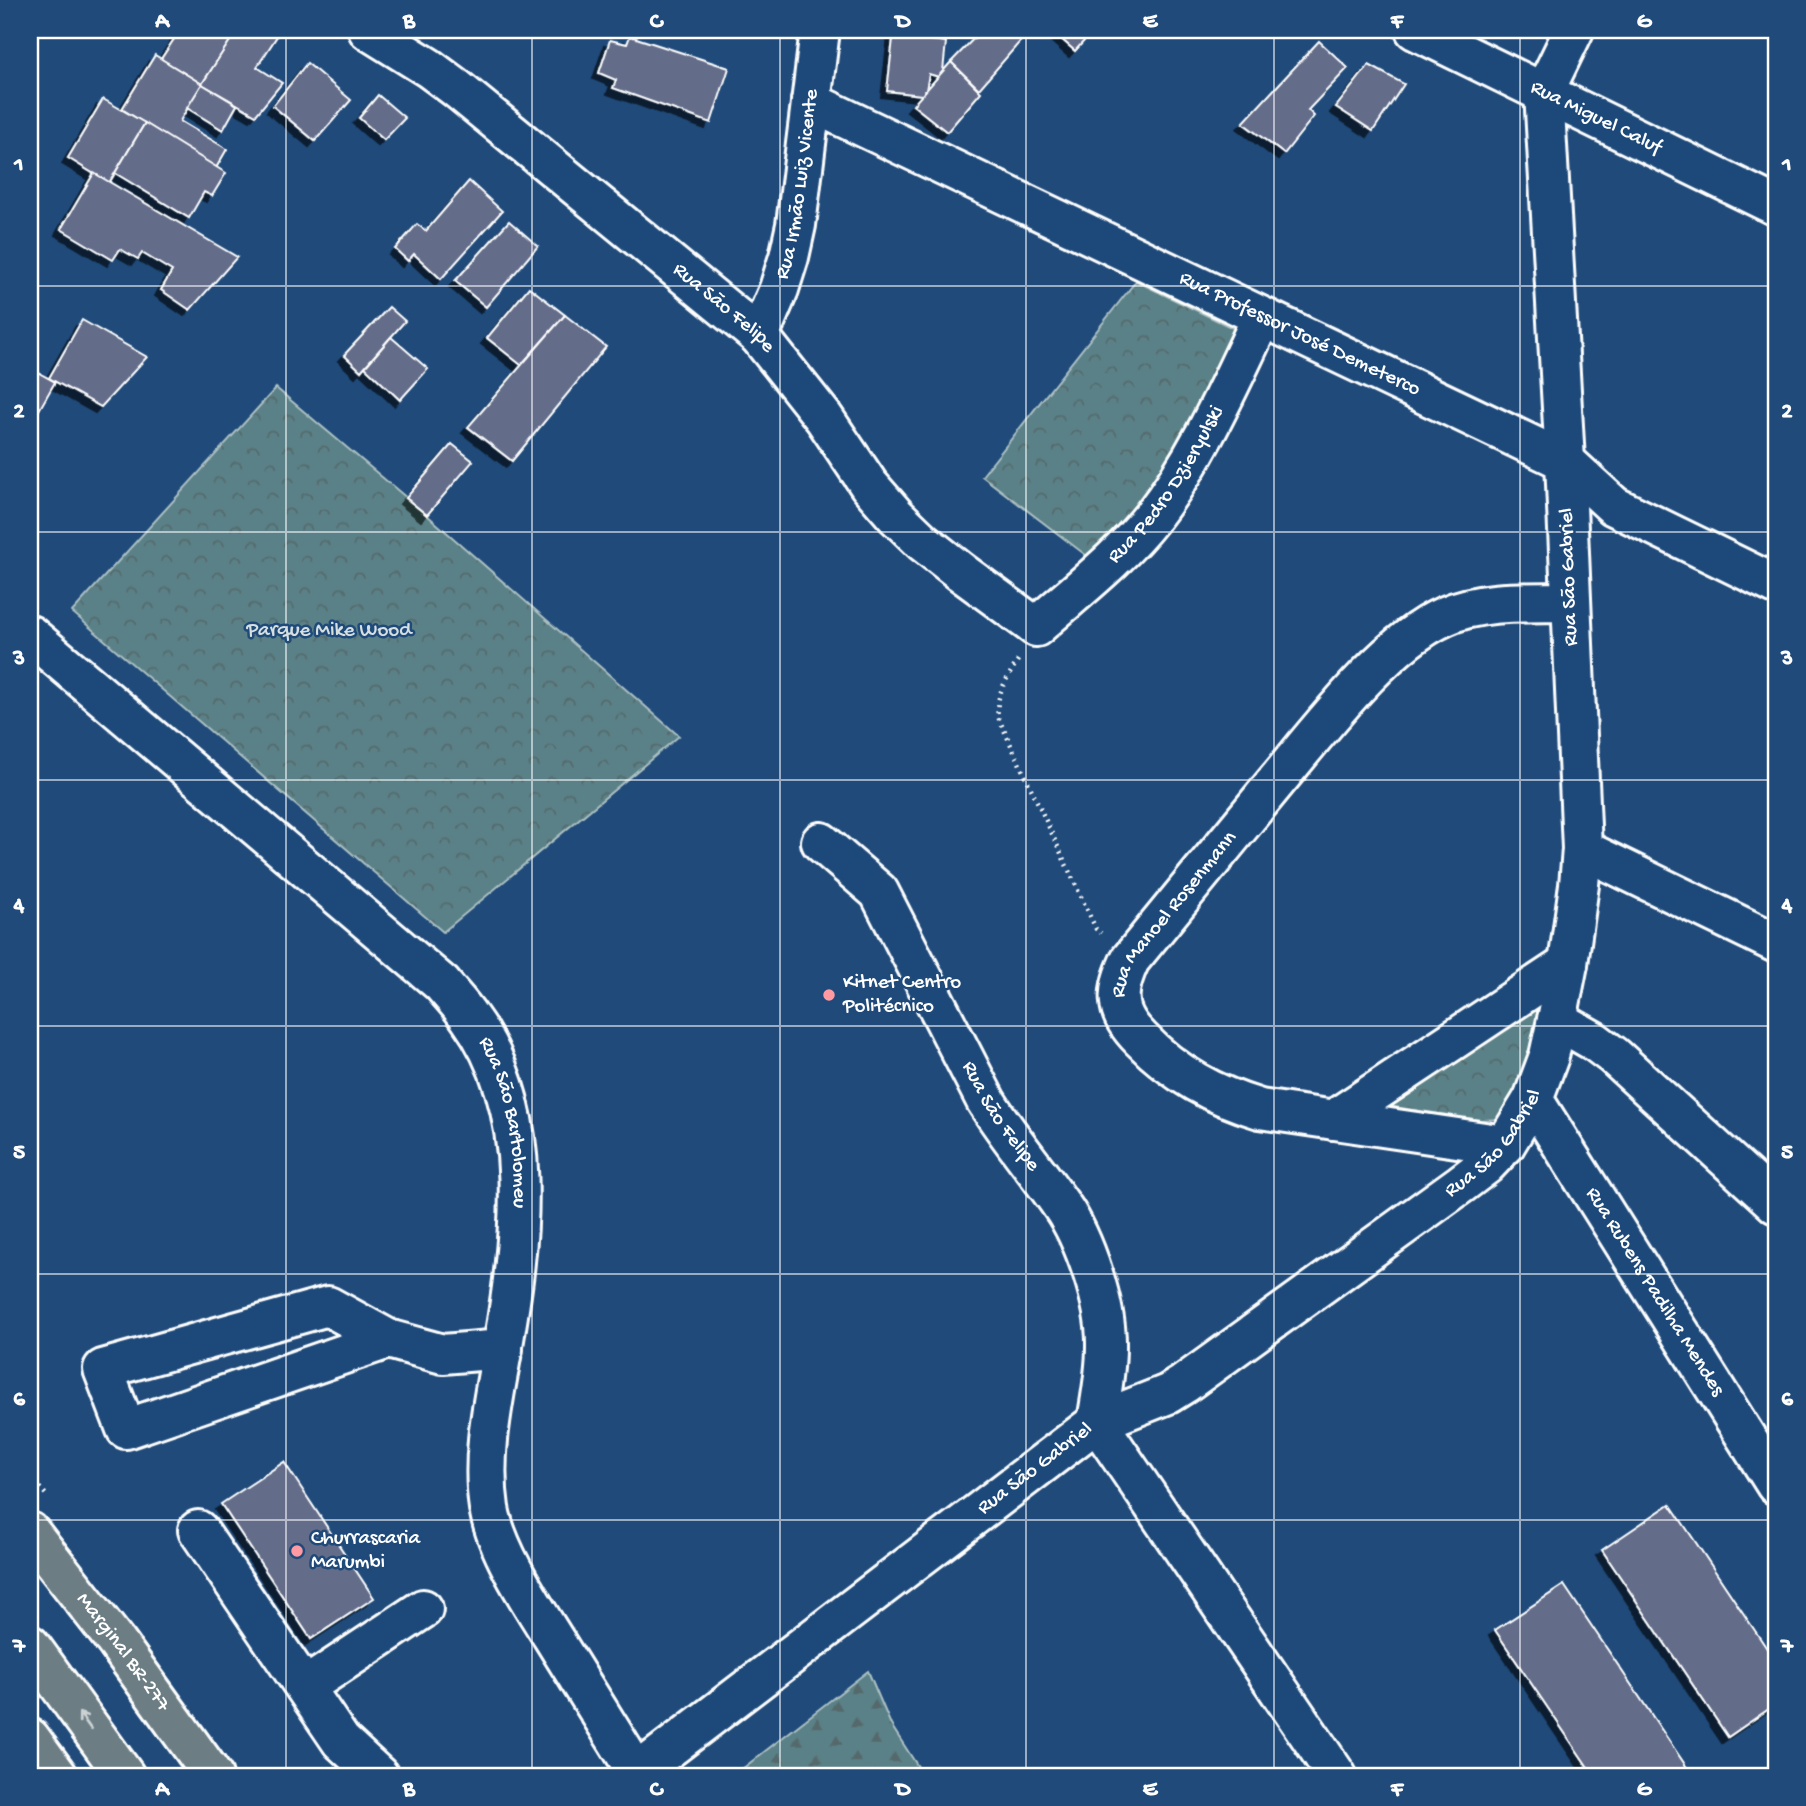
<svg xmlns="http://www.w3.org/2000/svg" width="1806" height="1806" viewBox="0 0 1806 1806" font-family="'Gochi Hand',sans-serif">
  <defs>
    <pattern id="forest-firs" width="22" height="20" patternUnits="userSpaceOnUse" patternTransform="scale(1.75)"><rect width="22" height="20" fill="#5a8187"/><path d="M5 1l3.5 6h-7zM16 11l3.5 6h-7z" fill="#54696c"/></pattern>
    <pattern id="park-crowns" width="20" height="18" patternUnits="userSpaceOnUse" patternTransform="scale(1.75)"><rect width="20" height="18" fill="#5a8187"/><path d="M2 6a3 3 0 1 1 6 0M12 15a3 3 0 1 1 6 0" fill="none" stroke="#54696c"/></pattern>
    <filter id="shadow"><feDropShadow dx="-6" dy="6" stdDeviation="0" flood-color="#0009"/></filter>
  </defs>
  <rect width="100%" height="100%" fill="#1f4a7a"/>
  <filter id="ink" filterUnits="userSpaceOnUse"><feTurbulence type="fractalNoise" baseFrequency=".0143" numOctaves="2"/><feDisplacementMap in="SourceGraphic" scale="14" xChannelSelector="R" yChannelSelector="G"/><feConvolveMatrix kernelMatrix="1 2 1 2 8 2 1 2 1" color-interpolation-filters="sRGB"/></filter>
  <g filter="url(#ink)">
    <polygon fill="url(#forest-firs)" stroke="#acc0c3" stroke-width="2" points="868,1671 891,1725 924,1776 733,1776"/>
    <g fill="url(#park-crowns)" stroke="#acc0c3" stroke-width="2">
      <polygon points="1136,281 1237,330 1200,414 1151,495 1087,556 982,476"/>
      <polygon points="276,388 427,515 679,736 443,932 72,612"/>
      <polygon points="1533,1009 1540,1013 1532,1063 1503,1119 1481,1120 1387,1106"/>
    </g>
    <g fill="#646c89" stroke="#fff" stroke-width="2" filter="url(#shadow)">
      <polygon points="180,30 229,30 235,34 202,84 161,59"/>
      <polygon points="237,30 274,30 279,33 257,67 282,83 256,115 202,84"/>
      <polygon points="894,30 947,30 946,37 905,32 904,37 946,42 943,71 939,77 929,74 926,90 922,95 887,91"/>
      <polygon points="982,30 1019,30 1025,36 979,89 951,62"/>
      <polygon points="1051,30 1094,30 1075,51"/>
      <polygon points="630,36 729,68 711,123 613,88 616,80 599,73 610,40 627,44"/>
      <polygon points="1319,41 1348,68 1308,110 1314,116 1284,154 1243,123"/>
      <polygon points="155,55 202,84 180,121 227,149 216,168 122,109"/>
      <polygon points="951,62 981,92 947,132 913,105"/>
      <polygon points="307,63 351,100 315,141 273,106"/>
      <polygon points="1369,65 1404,84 1373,131 1336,107"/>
      <polygon points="202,84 237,105 223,130 187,108"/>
      <polygon points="378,95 405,118 384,140 359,118"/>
      <polygon points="103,99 145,123 109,183 68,158"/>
      <polygon points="145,123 226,173 212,196 204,192 189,218 115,173"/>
      <polygon points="94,173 237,257 190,310 161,290 172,271 142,253 138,259 120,249 113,260 61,229"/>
      <polygon points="469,181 502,211 441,279 414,254 408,261 395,249 417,224 426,231"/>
      <polygon points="509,221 538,246 486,307 455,281"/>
      <polygon points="529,287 565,315 521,365 487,338"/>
      <polygon points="389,307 405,321 361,371 344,355"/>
      <polygon points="565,315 606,347 512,461 468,427"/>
      <polygon points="82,320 147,357 101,407 49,378"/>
      <polygon points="391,337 428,369 400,400 365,367"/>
      <polygon points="30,368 55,382 34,419 30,417"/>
      <polygon points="452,444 473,461 427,515 406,498"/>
      <polygon points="284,1462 374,1598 311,1639 221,1504"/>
      <polygon points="1670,1504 1776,1662 1776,1704 1728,1737 1602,1550"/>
      <polygon points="1564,1585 1690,1772 1683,1776 1594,1776 1495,1630"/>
    </g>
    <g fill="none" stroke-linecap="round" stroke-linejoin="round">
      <g stroke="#fff" stroke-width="44">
        <g id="minor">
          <path id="s1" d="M 368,30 L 429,68 L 456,88 L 759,336 L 824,418 L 869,485 L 896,516 L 923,542 L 961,572 L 1036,627 C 1075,592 1119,559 1152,517 C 1199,456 1229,386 1262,317"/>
          <path id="s2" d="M 1415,30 L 1776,206"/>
          <path id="s3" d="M 811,102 L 1565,461 L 1614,506 L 1776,585"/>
          <path id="s4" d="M 759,336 L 779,289 L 789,257 L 796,225 L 820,30"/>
          <path id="s5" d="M 30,635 L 442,984 C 451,995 461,1005 469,1017 C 538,1111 521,1243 502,1351 C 493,1403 481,1455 489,1508 C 496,1549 530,1601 552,1636 C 581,1683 610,1730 639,1776"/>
          <path id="s6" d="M 821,842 L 879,892 L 986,1101 C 1009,1138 1037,1170 1061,1205 C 1085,1239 1107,1306 1106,1347 C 1106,1373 1101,1397 1097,1422 L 1337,1776"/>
          <polyline points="1582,849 1776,943"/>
          <polyline points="1557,1020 1594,1041 1614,1056 1776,1204"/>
          <path id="s7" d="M 1533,1099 L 1776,1485"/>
          <polyline points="1333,1120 1568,964"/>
          <path id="s8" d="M 1505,1145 L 1260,1109 C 1213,1095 1175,1074 1141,1039 C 1131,1029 1121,1016 1120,1002 C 1118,988 1124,973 1130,960 C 1179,901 1227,842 1275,783 C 1317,733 1385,642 1445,616 C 1484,599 1529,603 1571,602"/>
          <polyline points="388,1339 126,1429 103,1369 328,1306 388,1339 443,1354 503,1349"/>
          <polyline points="198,1530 341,1741 379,1776"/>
          <polyline points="305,1687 423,1609"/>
          <path id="s9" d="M 633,1776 L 1097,1422 L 1168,1394 L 1184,1384 L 1461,1184 L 1486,1165 L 1505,1145 L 1533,1099 L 1549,1056 L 1557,1020 L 1568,964 L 1579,885 L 1582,849 L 1565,461 L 1544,92 L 1574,30"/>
        </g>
      </g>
      <g stroke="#fff" stroke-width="44">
        <g id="major">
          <path id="s10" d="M 30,1532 L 117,1643 L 213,1776"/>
        </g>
      </g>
      <g stroke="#fff" stroke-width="44">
        <g id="highway">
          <polyline points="30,1645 125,1776"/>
          <polyline points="30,1738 58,1776"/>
        </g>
      </g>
      <g stroke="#fff" stroke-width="4.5" stroke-dasharray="2 5" stroke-linecap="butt">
        <path d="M 1018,660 C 1007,679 995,694 998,717 L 1096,929 L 1101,933"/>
        <polyline points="30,1477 48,1497"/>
      </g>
      <use href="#minor" stroke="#1f4a7a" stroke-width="38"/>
      <use href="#major" stroke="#6c7e84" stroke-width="38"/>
      <use href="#highway" stroke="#6c7e84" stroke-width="38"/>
    </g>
    <defs><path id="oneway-shaft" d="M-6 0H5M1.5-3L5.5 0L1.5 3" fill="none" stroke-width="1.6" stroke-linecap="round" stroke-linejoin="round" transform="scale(1.75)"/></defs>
    <use stroke="#ccd2d4" href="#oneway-shaft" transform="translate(85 1721) rotate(-126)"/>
  </g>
  <path fill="none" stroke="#fff" stroke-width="2" stroke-opacity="0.55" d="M 286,30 L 286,1776M 532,30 L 532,1776M 780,30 L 780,1776M 1026,30 L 1026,1776M 1274,30 L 1274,1776M 1520,30 L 1520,1776M 30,286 L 1776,286M 30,532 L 1776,532M 30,780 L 1776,780M 30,1026 L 1776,1026M 30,1274 L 1776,1274M 30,1520 L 1776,1520"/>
  <g fill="#ff9aa2" stroke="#1f4a7a" stroke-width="2.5">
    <circle cx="829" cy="995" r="7"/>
    <circle cx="297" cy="1551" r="7"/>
  </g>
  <g text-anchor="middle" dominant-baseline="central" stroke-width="5" stroke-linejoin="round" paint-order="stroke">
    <g font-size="21" fill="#fff" stroke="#1f4a7a">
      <text stroke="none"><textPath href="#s2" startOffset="201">Rua Miguel Caluf</textPath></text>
      <text stroke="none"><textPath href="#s4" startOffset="158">Rua Irmão Luiz Vicente</textPath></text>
      <text stroke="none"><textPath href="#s1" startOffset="452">Rua São Felipe</textPath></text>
      <text stroke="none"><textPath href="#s3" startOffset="541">Rua Professor José Demeterco</textPath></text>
      <text stroke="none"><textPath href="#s1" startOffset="1097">Rua Pedro Dzieryulski</textPath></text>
      <text transform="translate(1570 577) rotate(-92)">Rua São Gabriel</text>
      <text stroke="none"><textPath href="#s8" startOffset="536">Rua Manoel Rosenmann</textPath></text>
      <text stroke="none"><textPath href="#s6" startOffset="332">Rua São Felipe</textPath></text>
      <text stroke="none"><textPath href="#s5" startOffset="696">Rua São Bartolomeu</textPath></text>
      <text stroke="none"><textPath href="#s9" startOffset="1073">Rua São Gabriel</textPath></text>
      <text stroke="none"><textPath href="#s7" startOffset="228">Rua Rubens Padilha Mendes</textPath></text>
      <text stroke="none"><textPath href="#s9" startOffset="506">Rua São Gabriel</textPath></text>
      <text stroke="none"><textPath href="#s10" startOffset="152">Marginal BR-277</textPath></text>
    </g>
    <g font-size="21" fill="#d6e0e1" stroke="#1f4a7a">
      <text x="329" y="631">Parque Mike Wood</text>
    </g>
    <g font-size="21" fill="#fff" stroke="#1f4a7a" text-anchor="start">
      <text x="843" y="983">Kitnet Centro<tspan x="843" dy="24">Politécnico</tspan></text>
      <text x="311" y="1539">Churrascaria<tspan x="311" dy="24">Marumbi</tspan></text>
    </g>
  </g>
  <rect width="1806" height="1806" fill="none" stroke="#1f4a7a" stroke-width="77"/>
  <rect x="38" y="38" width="1730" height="1730" fill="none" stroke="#fff" stroke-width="2.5"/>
  <g font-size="23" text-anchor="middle" font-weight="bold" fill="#fff">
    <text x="162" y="27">A</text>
    <text x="409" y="27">B</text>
    <text x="656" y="27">C</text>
    <text x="903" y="27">D</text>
    <text x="1150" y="27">E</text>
    <text x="1397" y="27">F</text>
    <text x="1644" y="27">G</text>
    <text x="19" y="170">1</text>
    <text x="1787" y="170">1</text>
    <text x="19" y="417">2</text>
    <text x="1787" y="417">2</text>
    <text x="19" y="664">3</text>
    <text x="1787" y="664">3</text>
    <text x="19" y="911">4</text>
    <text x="1787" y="911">4</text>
    <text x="19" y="1158">5</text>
    <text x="1787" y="1158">5</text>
    <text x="19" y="1405">6</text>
    <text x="1787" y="1405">6</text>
    <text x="19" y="1652">7</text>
    <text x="1787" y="1652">7</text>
    <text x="162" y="1795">A</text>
    <text x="409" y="1795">B</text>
    <text x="656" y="1795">C</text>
    <text x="903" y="1795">D</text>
    <text x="1150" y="1795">E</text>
    <text x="1397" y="1795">F</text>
    <text x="1644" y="1795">G</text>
  </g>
</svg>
